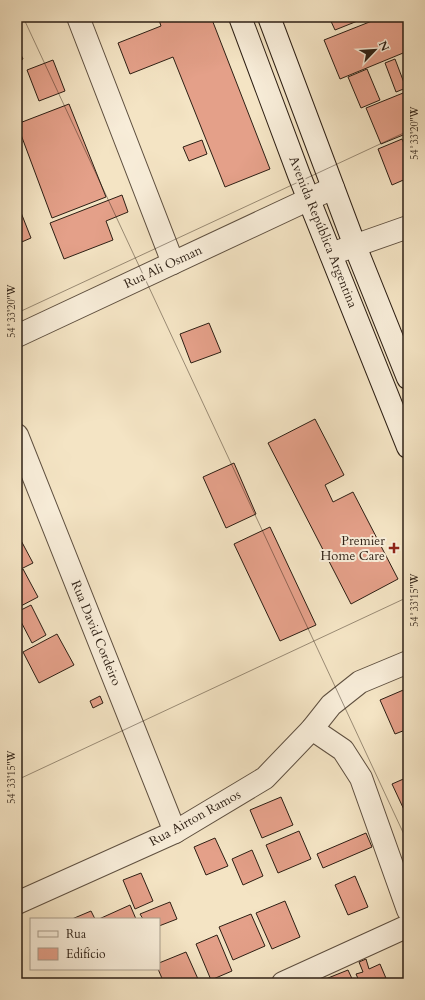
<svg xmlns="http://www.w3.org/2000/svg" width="425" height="1000" viewBox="0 0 425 1000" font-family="Cardo,serif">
  <rect width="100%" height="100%" fill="#f4e4c4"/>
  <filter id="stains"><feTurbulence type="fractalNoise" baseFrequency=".005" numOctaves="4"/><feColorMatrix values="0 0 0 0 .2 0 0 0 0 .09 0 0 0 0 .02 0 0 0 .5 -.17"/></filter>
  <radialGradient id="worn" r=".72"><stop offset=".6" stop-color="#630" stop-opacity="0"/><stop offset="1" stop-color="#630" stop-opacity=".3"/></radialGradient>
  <g fill="#e4a089" stroke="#2d1f14">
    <polygon points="158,17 211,17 270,169 225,187 173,57 130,74 118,43 161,26"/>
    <polygon points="329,17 359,17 360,20 335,30"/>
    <polygon points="382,17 408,17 408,51 340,79 324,40"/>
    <polygon points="17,47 23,59 17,62"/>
    <polygon points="395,59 406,88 396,92 385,63"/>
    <polygon points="53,60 65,91 39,101 27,70"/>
    <polygon points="367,69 380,100 361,108 348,77"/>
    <polygon points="408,91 408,133 381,144 366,108"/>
    <polygon points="69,104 106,197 52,218 17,124"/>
    <polygon points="402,139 408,153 408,178 392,185 378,149"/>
    <polygon points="202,140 207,154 189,161 183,147"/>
    <polygon points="122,195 128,212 106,221 113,240 64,259 50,223"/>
    <polygon points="20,210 31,238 17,244 17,211"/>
    <polygon points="209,323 221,352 191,363 180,334"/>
    <polygon points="315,419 344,475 325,485 333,502 353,492 398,579 351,604 268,443"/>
    <polygon points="234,463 256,514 226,528 203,477"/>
    <polygon points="270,527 316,625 280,641 234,544"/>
    <polygon points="17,533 33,563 17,571"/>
    <polygon points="23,569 38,597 17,608 17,572"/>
    <polygon points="31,605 46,635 32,643 17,614 17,612"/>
    <polygon points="57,634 74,665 39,683 23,652"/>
    <polygon points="408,688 408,729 395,734 380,700"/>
    <polygon points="100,696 103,703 93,708 90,701"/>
    <polygon points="408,777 408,813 406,814 392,784"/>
    <polygon points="281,797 293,825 262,838 250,810"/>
    <polygon points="299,831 311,859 278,873 266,845"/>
    <polygon points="366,833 372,847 323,868 317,854"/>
    <polygon points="215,838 228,866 206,875 194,847"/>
    <polygon points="252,850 263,876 243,885 232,859"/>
    <polygon points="141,873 153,901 135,909 123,880"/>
    <polygon points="355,876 368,907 348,915 335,885"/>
    <polygon points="285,901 300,937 272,949 256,913"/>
    <polygon points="170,902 177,919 159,926 159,919 143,919 140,914"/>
    <polygon points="130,905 136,919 99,919"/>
    <polygon points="91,911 95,919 72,919"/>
    <polygon points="251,914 265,946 233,960 219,927"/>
    <polygon points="217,935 232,971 211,980 196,944"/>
    <polygon points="186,952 198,979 188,983 164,983 158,969 159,963"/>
    <polygon points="366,959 369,969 380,964 388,983 360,983 356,974 363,972 359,962"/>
    <polygon points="348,970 354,983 324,983 323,980"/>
    <polygon points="43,979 45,983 33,983"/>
  </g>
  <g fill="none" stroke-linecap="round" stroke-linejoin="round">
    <g stroke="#5f5040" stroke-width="24">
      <g id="street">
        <polyline points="78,17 173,263"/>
        <polyline points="331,254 408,227"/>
        <polyline points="17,336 333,188"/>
        <polyline points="17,435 175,832"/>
        <polyline points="312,729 343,750 361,778 408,910"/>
        <polyline points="17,903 175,832 265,778 312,729 331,705 360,682 408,662"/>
        <polyline points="283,983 408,926"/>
      </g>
    </g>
    <g stroke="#2d1f14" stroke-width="24">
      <g id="secondary">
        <polyline points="240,17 299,175 408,447"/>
        <polyline points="269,17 355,246 408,378"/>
      </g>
    </g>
    <use href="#street" stroke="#f8edd9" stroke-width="22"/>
    <use href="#secondary" stroke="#f8edd9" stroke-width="22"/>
  </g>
  <path fill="none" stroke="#2d1f14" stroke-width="1" stroke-opacity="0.45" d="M 23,17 L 408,843M 17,313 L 408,131M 17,780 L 408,597"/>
  <path fill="#8f2418" stroke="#f8edd9" stroke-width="1.5" d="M392 542h4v4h4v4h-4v4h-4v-4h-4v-4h4z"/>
  <g text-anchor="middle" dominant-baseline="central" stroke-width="4" stroke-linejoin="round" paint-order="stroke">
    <g font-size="13" fill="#2d1f14" stroke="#f8edd9">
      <text transform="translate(323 232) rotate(68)">Avenida República Argentina</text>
      <text transform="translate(163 267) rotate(-25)">Rua Ali Osman</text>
      <text transform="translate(96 633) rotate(68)">Rua David Cordeiro</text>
      <text transform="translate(195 818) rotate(-29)">Rua Airton Ramos</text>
    </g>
    <g font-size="13" fill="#2d1f14" stroke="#f8edd9" text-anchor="end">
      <text x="385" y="541">Premier<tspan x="385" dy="15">Home Care</tspan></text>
    </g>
  </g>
  <rect width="425" height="1000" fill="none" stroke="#f4e4c4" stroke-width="44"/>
  <rect x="30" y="918" width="130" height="52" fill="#f8edd9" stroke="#a79b8a"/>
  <rect x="38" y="931" width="20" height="6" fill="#f8edd9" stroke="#a79b8a"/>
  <text x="66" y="938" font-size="12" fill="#2d1f14">Rua</text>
  <rect x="38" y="948" width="20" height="12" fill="#e4a089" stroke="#a79b8a"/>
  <text x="66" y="958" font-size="12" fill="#2d1f14">Edifício</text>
  <g transform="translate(375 50) rotate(65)" stroke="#f8edd9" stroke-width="3" paint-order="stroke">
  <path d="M0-3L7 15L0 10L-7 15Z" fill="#2d1f14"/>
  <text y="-6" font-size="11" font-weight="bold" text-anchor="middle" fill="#2d1f14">N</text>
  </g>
  <rect x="22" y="22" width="381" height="956" fill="none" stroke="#2d1f14" stroke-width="1.5"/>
  <g font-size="10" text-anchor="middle" fill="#2d1f14">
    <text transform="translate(414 133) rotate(-90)" y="4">54°33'20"W</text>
    <text transform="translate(11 311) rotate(-90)" y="4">54°33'20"W</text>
    <text transform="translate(414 600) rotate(-90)" y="4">54°33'15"W</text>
    <text transform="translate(11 777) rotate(-90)" y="4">54°33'15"W</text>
  </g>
  <rect width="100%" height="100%" filter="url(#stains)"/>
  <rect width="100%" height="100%" fill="url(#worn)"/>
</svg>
